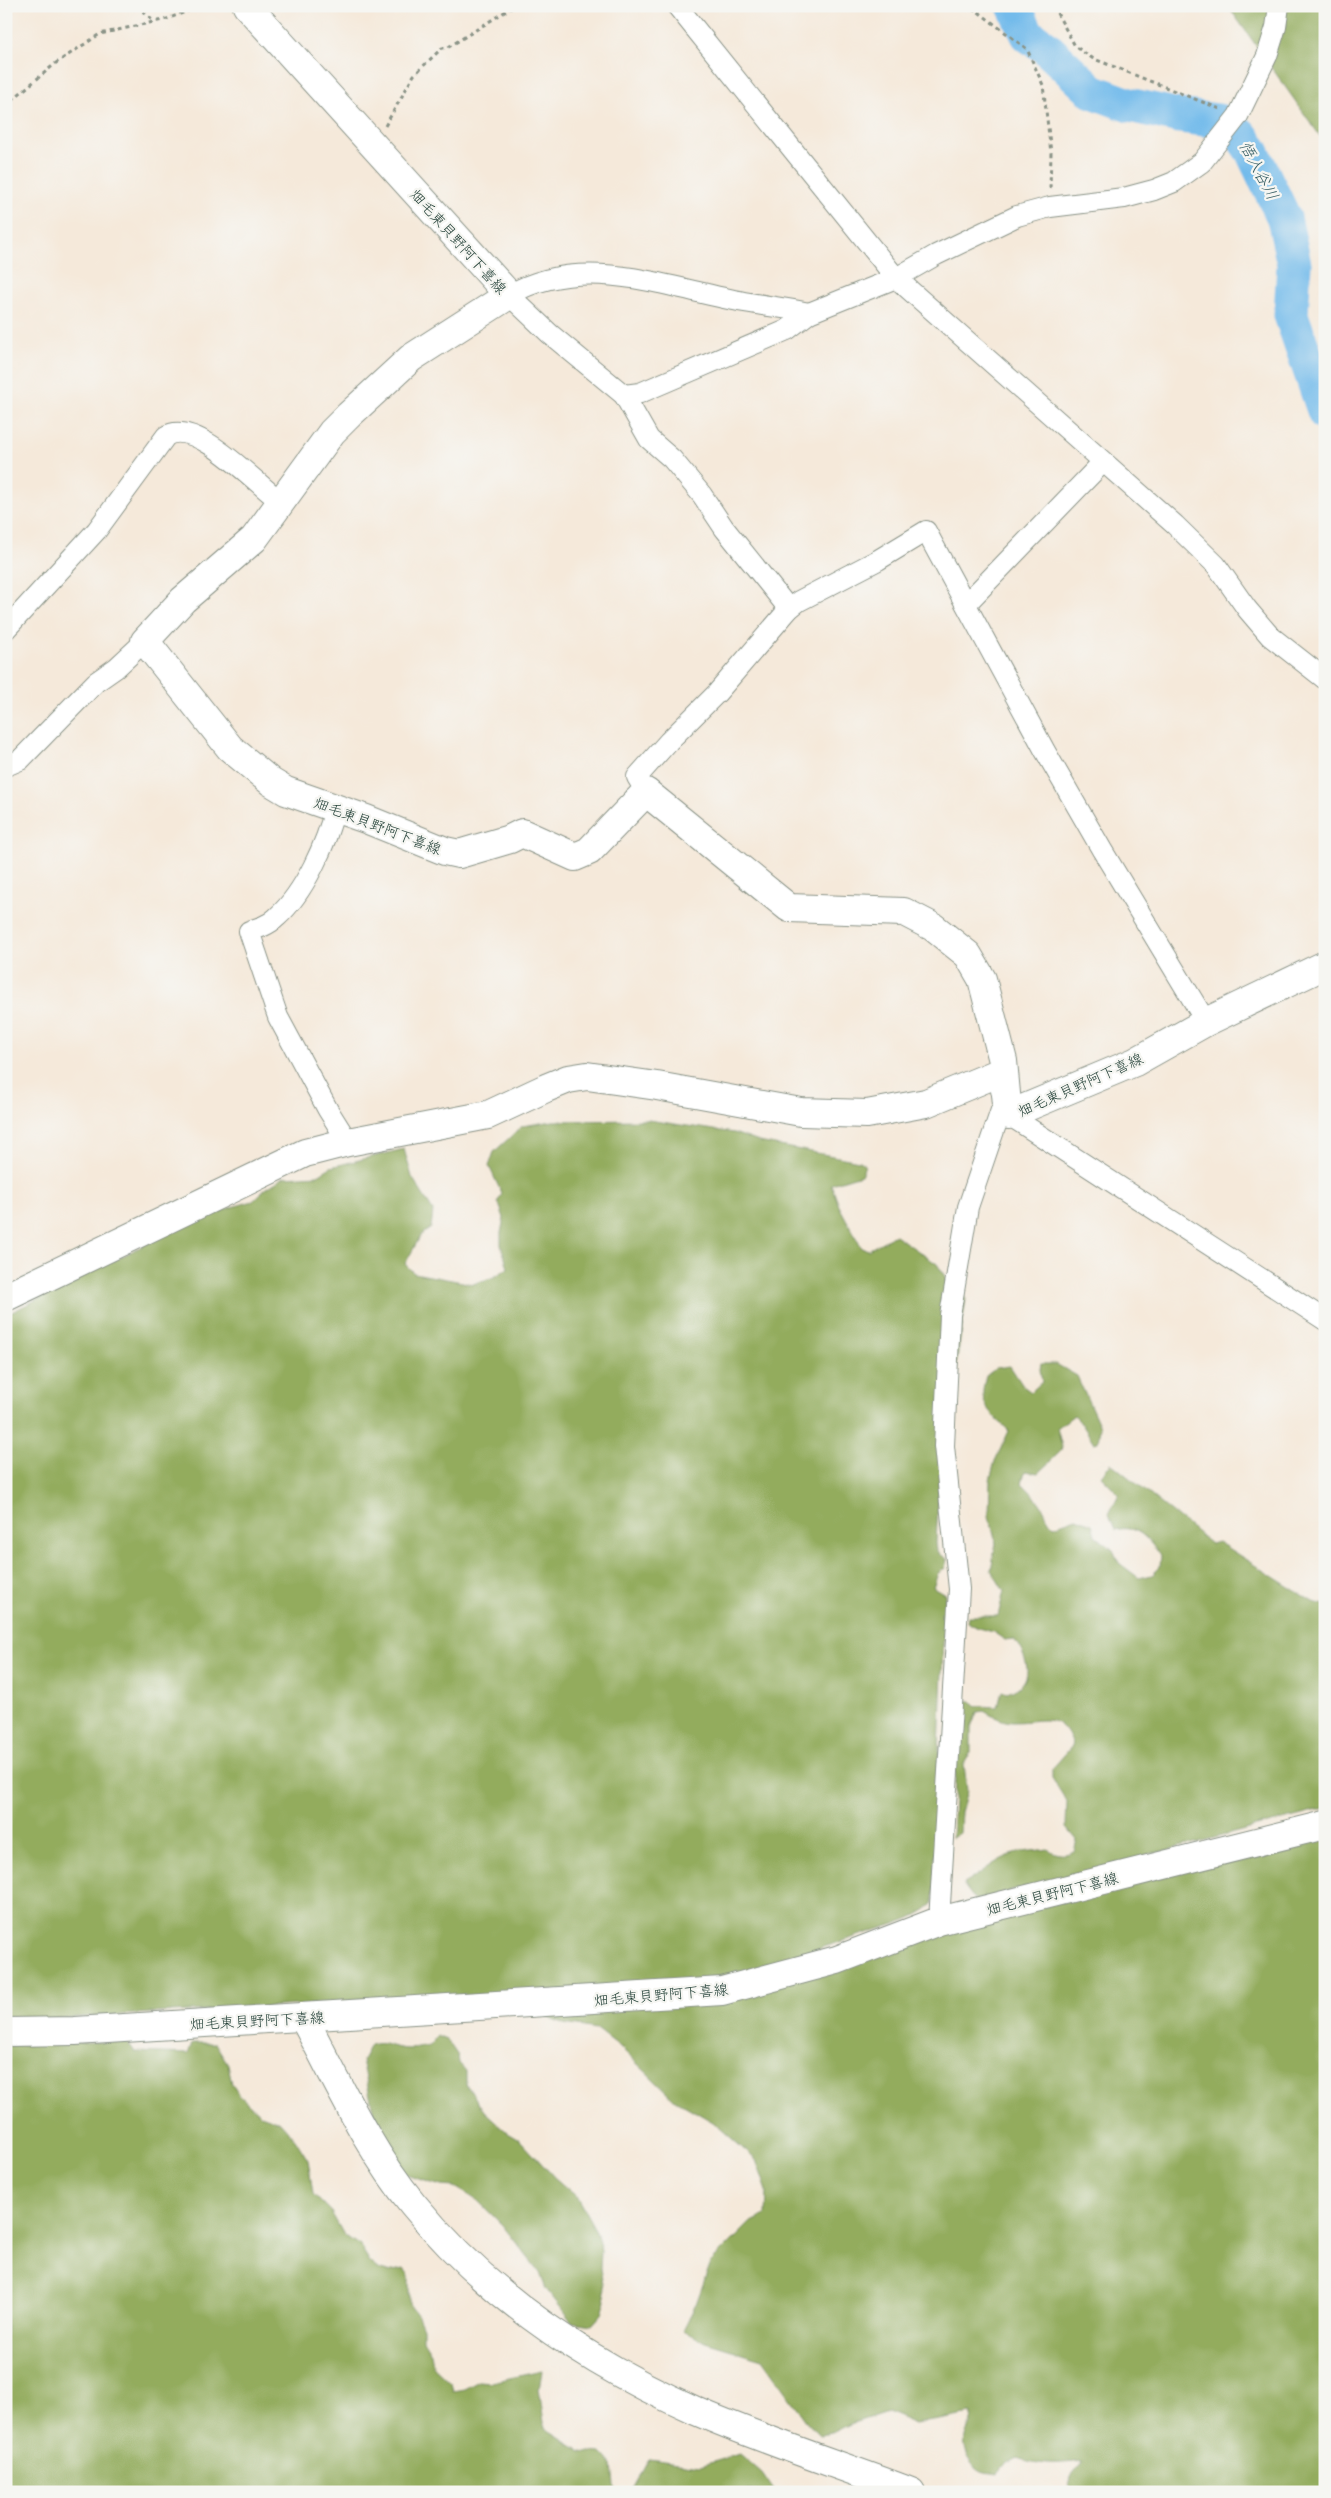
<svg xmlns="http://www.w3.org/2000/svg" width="1331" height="2498" viewBox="0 0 1331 2498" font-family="Mali,'Klee One',sans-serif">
  <rect width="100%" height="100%" fill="#f6f6f2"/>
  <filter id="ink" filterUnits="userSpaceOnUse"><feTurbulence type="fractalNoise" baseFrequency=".02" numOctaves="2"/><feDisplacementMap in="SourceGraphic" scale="10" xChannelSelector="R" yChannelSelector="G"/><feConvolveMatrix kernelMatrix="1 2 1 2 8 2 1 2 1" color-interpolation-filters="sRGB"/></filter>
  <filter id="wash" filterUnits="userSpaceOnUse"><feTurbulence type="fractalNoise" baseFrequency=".0096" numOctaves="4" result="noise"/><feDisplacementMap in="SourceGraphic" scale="20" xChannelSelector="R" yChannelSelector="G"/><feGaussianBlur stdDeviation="1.12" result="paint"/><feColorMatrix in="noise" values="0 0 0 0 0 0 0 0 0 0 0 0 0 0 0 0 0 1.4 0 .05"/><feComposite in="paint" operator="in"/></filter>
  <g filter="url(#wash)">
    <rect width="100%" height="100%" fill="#f5e9da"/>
    <g fill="#93ac5d" stroke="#597448">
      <polygon points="1228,6 1325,6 1325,143"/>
      <path d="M 648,1120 L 734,1133 L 759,1142 L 859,1161 L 865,1165 L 861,1175 L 831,1184 L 839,1206 L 861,1247 L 868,1250 L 895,1235 L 937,1264 L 946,1278 L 966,1299 L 939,1483 L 936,1542 L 937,1552 L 947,1559 L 945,1568 L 938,1573 L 933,1587 L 945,1594 L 933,1904 C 915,1920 889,1925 867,1933 C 807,1953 748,1971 686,1984 L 6,2021 L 6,1315 L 152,1241 L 232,1207 L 253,1201 L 264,1190 L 284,1177 L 318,1175 L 331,1167 L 404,1149 L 412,1177 L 433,1211 L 431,1228 L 421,1235 L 405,1264 L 414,1273 L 473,1284 L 494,1277 L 508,1268 L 501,1245 L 501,1233 L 504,1218 L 498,1201 L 502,1194 L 489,1166 L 494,1152 L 522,1126 L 553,1121 Z"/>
      <path d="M 1041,1364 L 1056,1364 L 1077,1376 L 1100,1427 L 1098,1442 L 1094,1443 L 1080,1421 L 1074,1415 L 1057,1428 L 1062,1447 L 1061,1451 L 1038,1473 L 1025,1471 L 1022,1483 C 1028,1489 1034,1495 1039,1502 C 1046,1511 1046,1519 1054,1526 L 1076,1518 L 1092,1524 L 1095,1535 L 1113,1550 L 1119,1563 L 1139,1578 L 1152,1575 L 1160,1567 L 1161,1556 C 1147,1539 1139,1524 1115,1530 L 1109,1514 L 1119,1494 L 1101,1476 L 1111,1463 L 1211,1544 L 1218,1542 L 1313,1602 L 1325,1605 L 1325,1809 L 977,1900 L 972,1896 L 963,1884 C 978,1876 990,1864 1006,1857 C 1018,1851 1035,1851 1048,1849 C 1057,1855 1064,1856 1074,1851 L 1077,1840 L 1066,1827 L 1067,1802 L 1052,1778 L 1052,1769 L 1073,1745 C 1060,1710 1042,1722 1013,1722 C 1003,1722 992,1716 984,1711 L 977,1712 L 971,1728 L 971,1752 L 964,1764 L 967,1791 L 961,1812 L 960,1833 L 952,1838 L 959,1705 L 964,1701 L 971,1701 L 977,1706 L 998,1707 L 1002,1691 L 1007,1693 C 1037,1683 1028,1659 1014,1639 L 1005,1640 L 993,1632 L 978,1628 L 967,1622 L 968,1616 L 998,1616 L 1004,1591 L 991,1570 L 996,1543 L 989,1516 L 990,1480 L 995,1461 L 1009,1431 C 989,1411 977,1405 986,1376 L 996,1368 L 1010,1366 L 1023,1386 L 1031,1392 L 1042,1382 L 1040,1369 Z"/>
      <path d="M 1325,1834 L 1325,2492 L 1073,2492 L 1069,2486 L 1071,2477 L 1083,2462 C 1060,2465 1040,2466 1017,2458 L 1007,2463 L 998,2474 C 993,2473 986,2473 982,2471 C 969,2465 961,2446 966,2433 C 969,2425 972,2423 972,2414 L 915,2424 L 887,2412 L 850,2424 L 832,2433 L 819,2435 L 806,2421 L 762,2359 L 705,2342 L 683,2330 L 696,2304 L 711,2262 L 750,2223 L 766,2215 L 767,2191 L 756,2160 L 713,2122 L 675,2100 L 619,2046 L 597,2029 L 564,2024 L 542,2014 L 914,1940 Z"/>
      <path d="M 437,2036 L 447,2040 L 458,2056 L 459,2063 L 466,2071 L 466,2084 L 484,2111 L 507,2132 L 519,2139 L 555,2178 L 577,2197 L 596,2231 L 601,2251 L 600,2269 L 606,2300 L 602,2314 L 592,2325 L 572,2322 L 546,2289 L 540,2273 L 503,2226 L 477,2200 L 455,2187 L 441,2186 L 406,2175 L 373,2110 L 362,2060 L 370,2045 C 385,2041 386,2046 400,2048 C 410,2050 419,2048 429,2046 Z"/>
      <polygon points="127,2041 135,2052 188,2054 192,2043 215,2043 228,2064 232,2084 239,2095 261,2115 280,2122 295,2139 308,2160 313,2194 331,2212 344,2235 360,2246 370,2262 380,2270 388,2272 403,2269 409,2276 409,2304 418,2316 423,2328 423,2340 431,2353 433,2366 451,2383 453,2391 464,2389 479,2381 491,2382 542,2371 539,2389 545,2429 580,2451 601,2453 612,2465 614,2485 619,2492 6,2492 6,2045"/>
      <polygon points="740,2454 762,2473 775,2492 631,2492 649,2459 700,2466"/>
    </g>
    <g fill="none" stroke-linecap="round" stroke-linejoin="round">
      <polyline stroke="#73bbeb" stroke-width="35" points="1014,6 1028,35 1044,46 1092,91 1129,105 1179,116 1219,121 1241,135 1252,151 1284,218 1294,264 1291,315 1325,413"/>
    </g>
  </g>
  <g filter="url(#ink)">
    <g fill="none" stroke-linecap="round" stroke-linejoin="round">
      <g stroke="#8a9387" stroke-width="22">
        <g id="street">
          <polyline points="677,6 896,278 1175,525 1216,565 1247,609 1270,636 1325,679"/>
          <polyline points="624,395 640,393 787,330 809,313 896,278 936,255 1017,216 1050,207 1124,198 1154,190 1174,182 1202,162 1238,116 1267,56 1276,27 1279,6"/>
          <polyline points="966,604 1103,462"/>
          <path d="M 789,609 L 724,528 L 702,495 L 672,459 L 649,439 L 624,395 L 550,334 L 509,295 C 583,252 667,288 744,302 C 766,306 787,308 809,313"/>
          <path d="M 6,629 L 97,530 L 166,436 C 196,417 257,485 280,501"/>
          <polyline points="6,766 20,760 96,682 116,668 145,641"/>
          <polyline points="646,792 637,777 669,741 717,693 789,609 799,601 878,560 926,531 1045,751 1102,850 1206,1022"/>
          <path d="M 335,808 C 327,843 304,893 277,917 C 269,925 259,928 249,931 L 278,1017 L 328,1110 L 348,1142"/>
          <polyline points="939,1921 959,1589 944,1446 950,1315 968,1207 1001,1110 1325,1320"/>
        </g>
      </g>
      <g stroke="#8a9387" stroke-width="30">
        <g id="secondary">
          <polyline points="247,6 509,295 411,358 349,415 332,432 254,539 183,600 145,641 230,748 271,782 286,791 366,819 445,851 459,854 510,839 522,833 575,857 589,851 646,792 789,908 904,912 933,927 968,955 982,979 1003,1061 1008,1115 1135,1062 1206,1022 1325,965"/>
          <polyline points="6,1297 305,1153 348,1142 488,1115 546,1088 568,1079 587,1076 657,1086 801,1112 867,1114 926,1103 1003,1071 1005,1090"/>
          <path d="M 303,2017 C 337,2080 367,2148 413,2204 C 488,2296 588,2363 696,2411 C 765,2441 840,2465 911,2492"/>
          <polyline points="6,2032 75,2031 722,1991 837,1960 939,1921 1325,1825"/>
        </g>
      </g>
      <g stroke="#8a9387" stroke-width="3" stroke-dasharray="4 4" stroke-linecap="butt">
        <polyline points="137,6 153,21"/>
        <polyline points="964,6 976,10 1027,49 1043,85 1051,153 1050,189"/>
        <polyline points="1053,6 1075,46 1092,58 1220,109"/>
        <polyline points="6,105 56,63 100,34 167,19 201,6"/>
        <polyline points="385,126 414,75 442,48 447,48 514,6"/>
      </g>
      <use href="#street" stroke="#fff" stroke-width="20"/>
      <use href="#secondary" stroke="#fff" stroke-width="28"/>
    </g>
  </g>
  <g text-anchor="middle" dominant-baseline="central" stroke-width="4.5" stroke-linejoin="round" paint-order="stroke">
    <g font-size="15" fill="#1f3d34" stroke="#f6f6f2">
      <text transform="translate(459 241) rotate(48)">畑毛東貝野阿下喜線</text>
      <text transform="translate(378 825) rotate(21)">畑毛東貝野阿下喜線</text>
      <text transform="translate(1080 1084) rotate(-24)">畑毛東貝野阿下喜線</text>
      <text transform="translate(1052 1893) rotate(-14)">畑毛東貝野阿下喜線</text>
      <text transform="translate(661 1994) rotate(-5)">畑毛東貝野阿下喜線</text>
      <text transform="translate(257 2020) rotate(-3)">畑毛東貝野阿下喜線</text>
    </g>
    <g font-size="16" font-style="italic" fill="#345c62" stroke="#f6f6f2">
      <text transform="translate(1260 170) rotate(62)">悟入谷川</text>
    </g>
  </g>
  <rect width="1331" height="2498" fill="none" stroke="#f6f6f2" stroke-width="25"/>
</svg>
